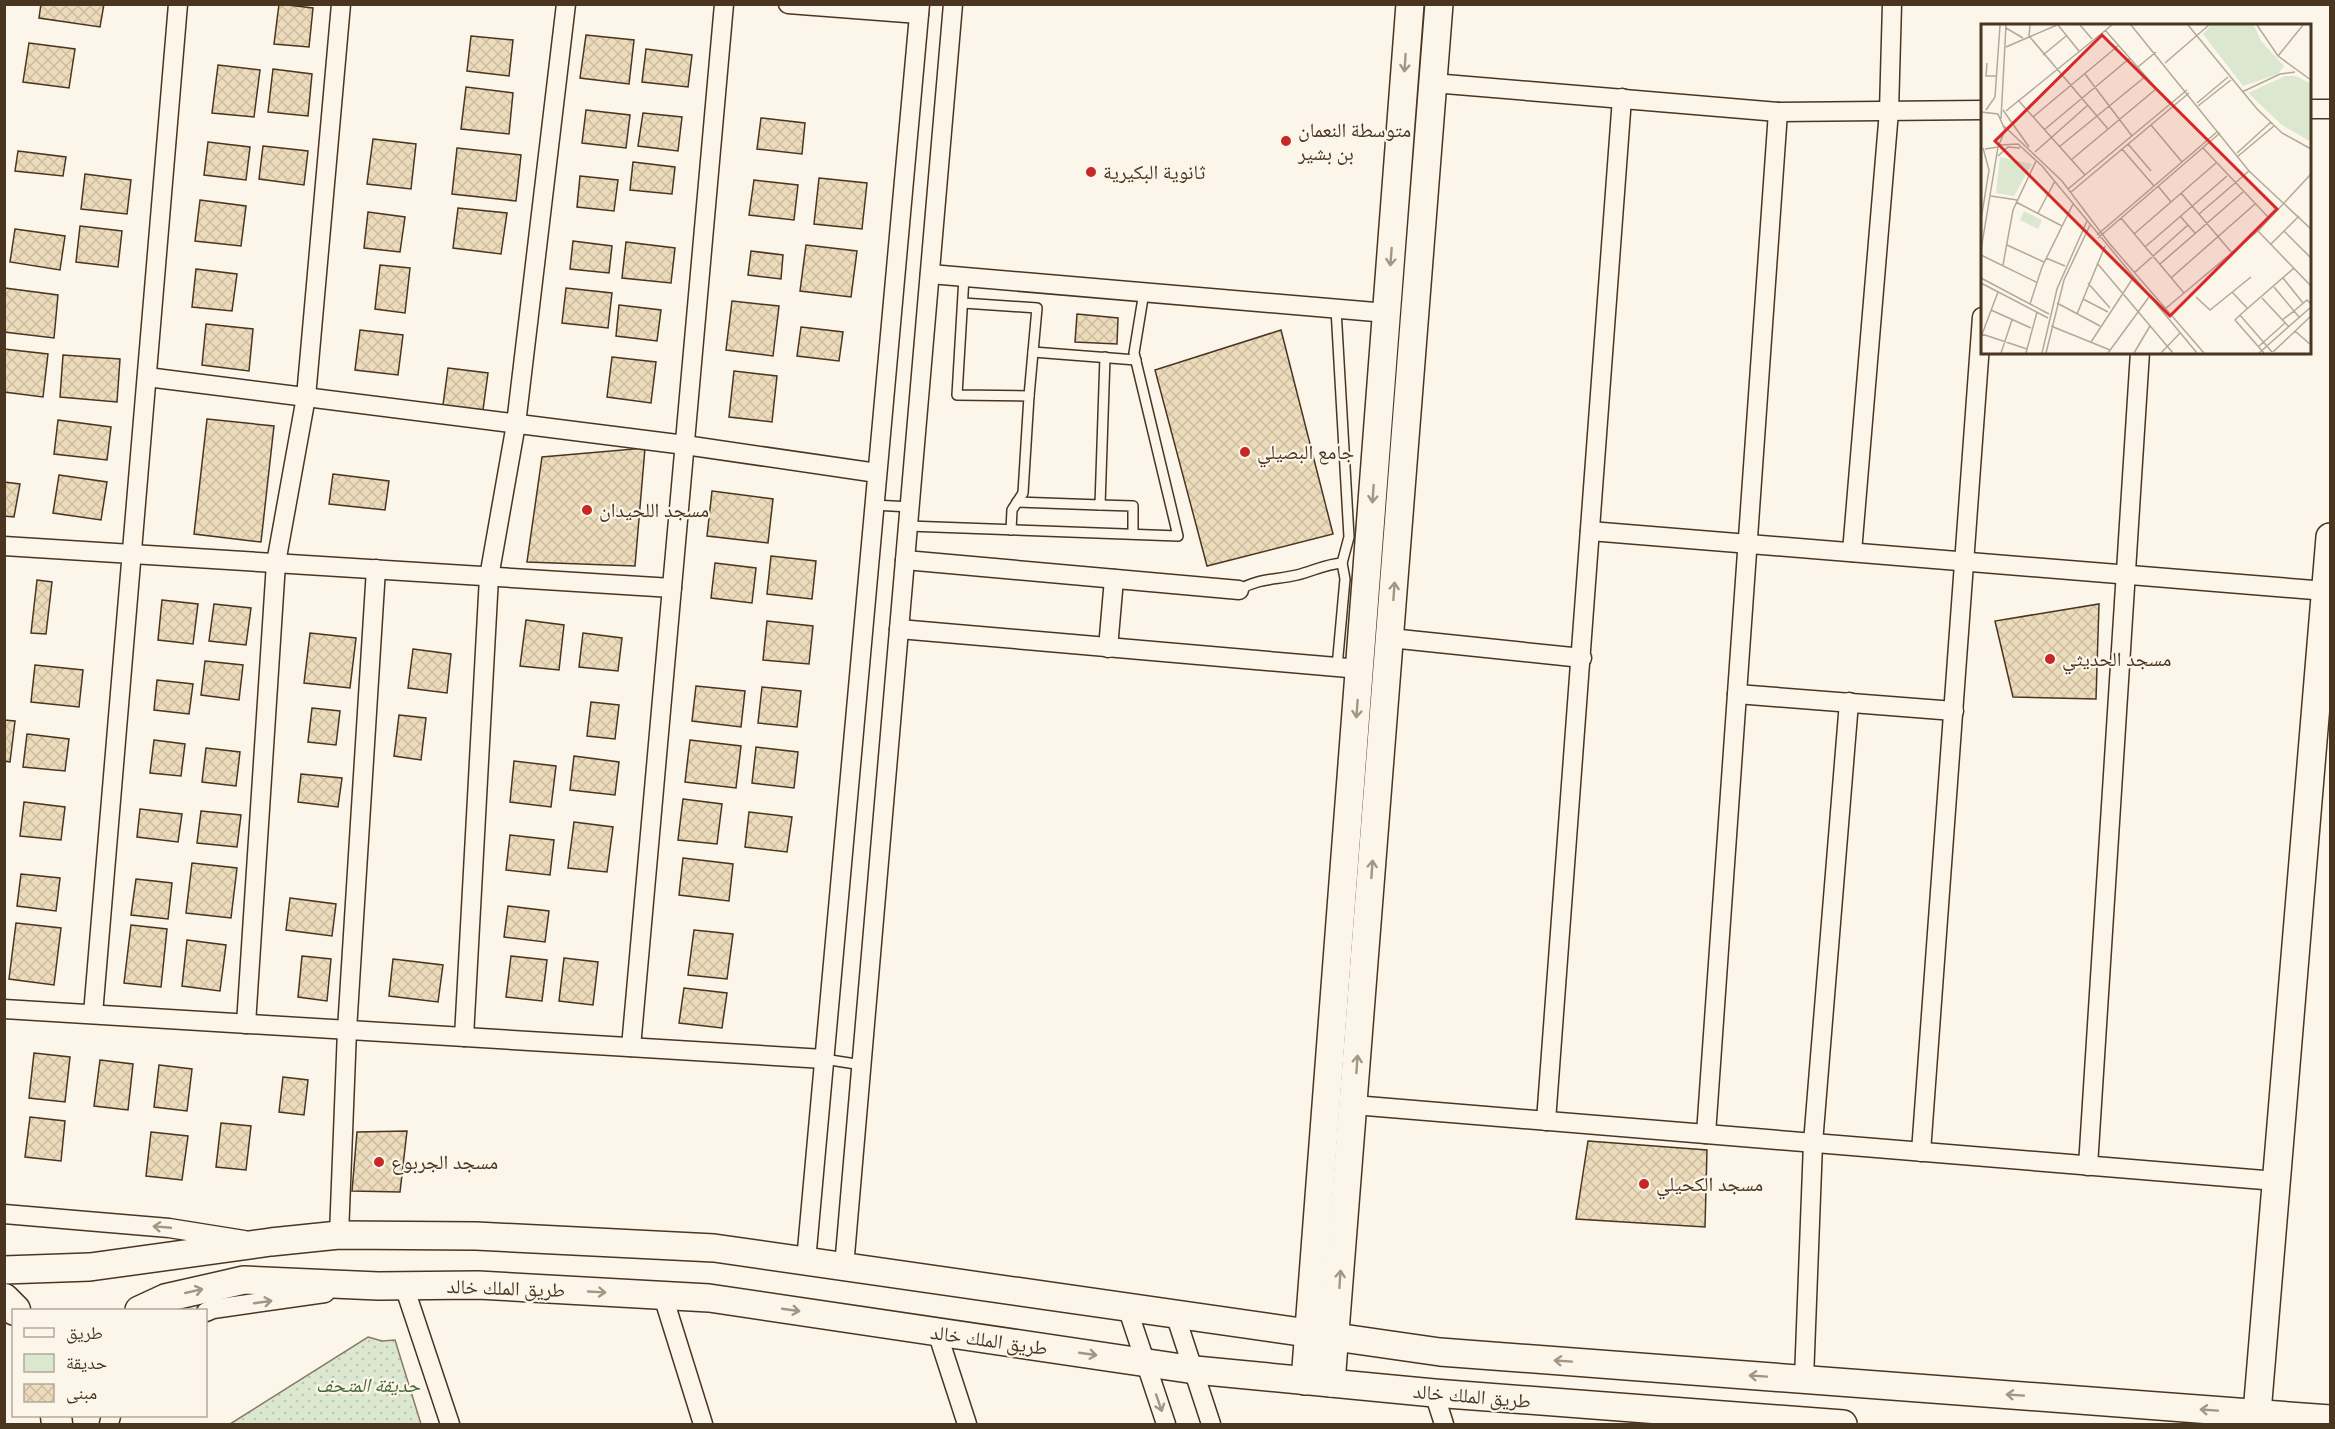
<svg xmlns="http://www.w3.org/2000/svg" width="2335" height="1429" viewBox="0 0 2335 1429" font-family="'Zilla Slab','Noto Naskh Arabic',serif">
  <defs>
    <pattern id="green-dots" width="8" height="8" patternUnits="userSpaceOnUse" patternTransform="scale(1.5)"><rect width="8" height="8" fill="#dce7d0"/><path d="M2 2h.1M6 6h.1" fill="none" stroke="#bec7b2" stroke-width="1.8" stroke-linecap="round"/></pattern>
    <pattern id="building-cross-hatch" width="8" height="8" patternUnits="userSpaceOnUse" patternTransform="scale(1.5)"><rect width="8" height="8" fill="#ecdcbc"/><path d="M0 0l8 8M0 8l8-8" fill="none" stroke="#ccbda1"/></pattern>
  </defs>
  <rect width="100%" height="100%" fill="#fbf6e9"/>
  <polygon fill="url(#green-dots)" stroke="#887966" stroke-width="1.5" points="368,1337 382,1341 395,1340 421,1424 230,1424"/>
  <g fill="url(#building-cross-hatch)" stroke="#4a3520" stroke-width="1.5">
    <polygon points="41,4 104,4 100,27 39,18"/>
    <polygon points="279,4 313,8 309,47 274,44"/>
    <polygon points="586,35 634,40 629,84 580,78"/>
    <polygon points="471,36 513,40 509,76 467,71"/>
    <polygon points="29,43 75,49 69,88 23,82"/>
    <polygon points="646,49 692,55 688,87 642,82"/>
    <polygon points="218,65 260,70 254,117 212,113"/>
    <polygon points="273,69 312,74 308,116 268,112"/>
    <polygon points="466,87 513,93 509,134 461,129"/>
    <polygon points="586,110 630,115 626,148 582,143"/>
    <polygon points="643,113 682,117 678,151 638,146"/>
    <polygon points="761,118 805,123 802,154 757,149"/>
    <polygon points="373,139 416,144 411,189 367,184"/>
    <polygon points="208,142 250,147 246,180 204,175"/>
    <polygon points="263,146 308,151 304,185 259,179"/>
    <polygon points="457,148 521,155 516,201 452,194"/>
    <polygon points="18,151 66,157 63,176 15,171"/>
    <polygon points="633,162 675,167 672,194 630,190"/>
    <polygon points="85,174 131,180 127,214 81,209"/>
    <polygon points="580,176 618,180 614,211 577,207"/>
    <polygon points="819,178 867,183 862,229 814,224"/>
    <polygon points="754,180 798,185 794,220 749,215"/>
    <polygon points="200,200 246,206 241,246 195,241"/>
    <polygon points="458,208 507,213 501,254 453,248"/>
    <polygon points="368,212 405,217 400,252 364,248"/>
    <polygon points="80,226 122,231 118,267 76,262"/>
    <polygon points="15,229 65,236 60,270 10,262"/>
    <polygon points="573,241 612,246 609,273 570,269"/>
    <polygon points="626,242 675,248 671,283 622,278"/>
    <polygon points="806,245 857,251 851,297 800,291"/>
    <polygon points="751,251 783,255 781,279 748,275"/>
    <polygon points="380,265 410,268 405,313 375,309"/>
    <polygon points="196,269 237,274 232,311 192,307"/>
    <polygon points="5,288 58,295 54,338 4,332"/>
    <polygon points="566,288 612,293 608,328 562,323"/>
    <polygon points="732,301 779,306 773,356 726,350"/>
    <polygon points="619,305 661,310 657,341 616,336"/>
    <polygon points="1077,314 1118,318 1117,344 1075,342"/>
    <polygon points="206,324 253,329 249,371 202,365"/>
    <polygon points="801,327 843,332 839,361 797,356"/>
    <polygon points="360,330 403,335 398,375 355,370"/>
    <polygon points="1281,330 1333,534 1207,566 1155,370"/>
    <polygon points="4,349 48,354 43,397 4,392"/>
    <polygon points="63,355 120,359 117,402 60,397"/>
    <polygon points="612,357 656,362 651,403 607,397"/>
    <polygon points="448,368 488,373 483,410 443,405"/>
    <polygon points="734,371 777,376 772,422 729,417"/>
    <polygon points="207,419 274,426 261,542 194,534"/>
    <polygon points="58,420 111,427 107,460 54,454"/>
    <polygon points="645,448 635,566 527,562 542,457"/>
    <polygon points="333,474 389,481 385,510 329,504"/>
    <polygon points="59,475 107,482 101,520 53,513"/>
    <polygon points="4,482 20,484 14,517 4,516"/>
    <polygon points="712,491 773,499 768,543 707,536"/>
    <polygon points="771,556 816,561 812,599 767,594"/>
    <polygon points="715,563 756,568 752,603 711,598"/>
    <polygon points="37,580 52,582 46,634 31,633"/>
    <polygon points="162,600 198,604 193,644 158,640"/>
    <polygon points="214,604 251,608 246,645 209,641"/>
    <polygon points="2099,604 2096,699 2013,697 1995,621"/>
    <polygon points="526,620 564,625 559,670 520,666"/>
    <polygon points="767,621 813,626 809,664 763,660"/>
    <polygon points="310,633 356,638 350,688 304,683"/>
    <polygon points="583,633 622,638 618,671 579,667"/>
    <polygon points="413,649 451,654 447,693 408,688"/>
    <polygon points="205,661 243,665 239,700 201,695"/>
    <polygon points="35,665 83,670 79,707 31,702"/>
    <polygon points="157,680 193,684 189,714 154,710"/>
    <polygon points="696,686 745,691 741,727 692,721"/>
    <polygon points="762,687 801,691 797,727 758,723"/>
    <polygon points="591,702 619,705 615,739 587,736"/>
    <polygon points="312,708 340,711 336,745 308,742"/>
    <polygon points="399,715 426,718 421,760 394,756"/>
    <polygon points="4,720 15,721 10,762 4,761"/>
    <polygon points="27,734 69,739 65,771 23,767"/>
    <polygon points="154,740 185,744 181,776 150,773"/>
    <polygon points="690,740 741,746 736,788 685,782"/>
    <polygon points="756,747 798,752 794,788 752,783"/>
    <polygon points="206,748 240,752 236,786 202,782"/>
    <polygon points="574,756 619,762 615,795 570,790"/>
    <polygon points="514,761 556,766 551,807 510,802"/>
    <polygon points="301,774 342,778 338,807 298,802"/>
    <polygon points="683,799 722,804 717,844 678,840"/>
    <polygon points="24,802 65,807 61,840 20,836"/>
    <polygon points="140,809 182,814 178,842 137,837"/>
    <polygon points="201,811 241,815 237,847 197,843"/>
    <polygon points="749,812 792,817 787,852 745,847"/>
    <polygon points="574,822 613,827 607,872 568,868"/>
    <polygon points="510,835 554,840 550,875 506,870"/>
    <polygon points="683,858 733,864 729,901 679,895"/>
    <polygon points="192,863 237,868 231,918 186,913"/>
    <polygon points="21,874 60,878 56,911 17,906"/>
    <polygon points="136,879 172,883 168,919 131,915"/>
    <polygon points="290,898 336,904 332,936 286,930"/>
    <polygon points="508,906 549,911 545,942 504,937"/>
    <polygon points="16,923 61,928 54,985 9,979"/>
    <polygon points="131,925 167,929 161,987 124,983"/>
    <polygon points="694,930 733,934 727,979 688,975"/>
    <polygon points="187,940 226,945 220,991 182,986"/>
    <polygon points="302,956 331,959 327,1001 298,997"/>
    <polygon points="511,956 547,960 542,1001 506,997"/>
    <polygon points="564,958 598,962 593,1005 559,1001"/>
    <polygon points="393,959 443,965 438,1002 389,996"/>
    <polygon points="684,988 727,993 722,1028 679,1023"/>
    <polygon points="34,1053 70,1057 65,1102 29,1098"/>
    <polygon points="100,1060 133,1064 128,1110 94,1106"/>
    <polygon points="159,1065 192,1069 187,1111 154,1107"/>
    <polygon points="283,1077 308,1080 304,1115 279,1112"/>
    <polygon points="30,1117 65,1121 61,1161 25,1157"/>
    <polygon points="221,1123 251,1126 246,1170 216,1167"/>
    <polygon points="407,1131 400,1192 352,1191 357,1132"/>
    <polygon points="151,1132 188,1136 182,1180 146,1176"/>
    <polygon points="1588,1141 1707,1150 1705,1227 1576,1219"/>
  </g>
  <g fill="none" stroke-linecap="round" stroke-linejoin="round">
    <g stroke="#4a3520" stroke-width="12">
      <g id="lane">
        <polyline points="964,277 957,395 1029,396 1023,493 1012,510 1011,530"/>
        <polyline points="963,303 1037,308 1029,396"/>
        <polyline points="1033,352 1136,360"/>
        <polyline points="1017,502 1100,505 1105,357"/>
        <polyline points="874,505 910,507"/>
        <polyline points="1100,505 1133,506 1133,534"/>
        <polyline points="908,526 1178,536 1134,353 1144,292"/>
        <path d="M 1239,590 C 1258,578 1276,580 1297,575 C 1313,571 1326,564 1342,563 L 1349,537 L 1336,309"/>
        <polyline points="1337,667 1345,579 1342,563"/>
        <polyline points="824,1059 862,1065"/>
      </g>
    </g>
    <g stroke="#4a3520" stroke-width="21">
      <g id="street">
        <polyline points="788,4 919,14"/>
        <polyline points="1433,83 1778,112 1982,110"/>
        <polyline points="2310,109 2330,109"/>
        <polyline points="930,274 1387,313"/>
        <polyline points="147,377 685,445 877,473"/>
        <polyline points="1590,531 2326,591"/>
        <polyline points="4,546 672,588"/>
        <polyline points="1852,552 1889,111 1892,4"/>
        <polyline points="905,560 1239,590"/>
        <polyline points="899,629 1360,669"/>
        <polyline points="1390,638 1582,658"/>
        <polyline points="1108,648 1114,579"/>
        <polyline points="1737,694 1954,711"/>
        <polyline points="4,1009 824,1059"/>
        <polyline points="93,1014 178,4"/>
        <polyline points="246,1024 276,563 306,397 341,4"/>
        <polyline points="464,1037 489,577 516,424 566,4"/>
        <polyline points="631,1047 724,4"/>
        <polyline points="1354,1105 2276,1181"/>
        <polyline points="1546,1121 1622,98"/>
        <polyline points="1706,1134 1778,112"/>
        <polyline points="1921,1152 1982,317"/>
        <polyline points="2088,1166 2140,352"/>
        <polyline points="4,1214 169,1228 244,1240"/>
        <polyline points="339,1235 347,1030 376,569"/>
        <polyline points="806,1261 920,4"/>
        <polyline points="844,1267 953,4"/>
        <polyline points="404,1286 450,1424"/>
        <polyline points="663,1296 703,1424"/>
        <polyline points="1127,1307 1166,1424"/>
        <polyline points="206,1312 213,1309 325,1293"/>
        <polyline points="1175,1314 1211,1424"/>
        <polyline points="937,1332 967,1424"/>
        <polyline points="1804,1379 1813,1143 1849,702"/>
        <polyline points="1434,1393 1444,1424"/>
        <polyline points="109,1424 111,1416"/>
      </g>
    </g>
    <g stroke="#4a3520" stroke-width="30">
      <g id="secondary">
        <polyline points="4,1270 90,1267 271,1242 339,1235 476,1236 714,1248 1440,1352 2330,1419"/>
        <polyline points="139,1310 165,1298 244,1280 378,1286 478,1285 709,1298 1195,1370 1434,1393 1843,1424"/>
        <polyline points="1305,1381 1410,4"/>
        <polyline points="1331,1383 1439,4"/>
        <polyline points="2257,1413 2330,537"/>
      </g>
    </g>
    <g stroke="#4a3520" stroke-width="33">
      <g id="primary">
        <polyline points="4,1299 15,1310"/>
        <polyline points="56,1416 57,1424"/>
      </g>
    </g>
    <use href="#lane" stroke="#fbf6e9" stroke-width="9"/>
    <use href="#street" stroke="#fbf6e9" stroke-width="18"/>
    <use href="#secondary" stroke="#fbf6e9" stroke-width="27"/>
    <use href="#primary" stroke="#fbf6e9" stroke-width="30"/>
  </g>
  <defs><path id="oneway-shaft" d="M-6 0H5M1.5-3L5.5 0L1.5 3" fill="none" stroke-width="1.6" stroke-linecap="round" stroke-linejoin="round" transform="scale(1.5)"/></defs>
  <g stroke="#a29684">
    <use href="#oneway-shaft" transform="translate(1405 63) rotate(94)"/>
    <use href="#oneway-shaft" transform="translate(1391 257) rotate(94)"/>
    <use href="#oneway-shaft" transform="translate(1373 494) rotate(94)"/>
    <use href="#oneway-shaft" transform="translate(1394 591) rotate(-86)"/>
    <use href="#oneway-shaft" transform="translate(1357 709) rotate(94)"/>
    <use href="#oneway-shaft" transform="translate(1372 869) rotate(-86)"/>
    <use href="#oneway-shaft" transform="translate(1357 1064) rotate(-86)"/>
    <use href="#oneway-shaft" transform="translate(162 1227) rotate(-175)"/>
    <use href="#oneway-shaft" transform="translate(1340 1279) rotate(-86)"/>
    <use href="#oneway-shaft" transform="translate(194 1291) rotate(-13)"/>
    <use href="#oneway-shaft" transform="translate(597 1292) rotate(3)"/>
    <use href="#oneway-shaft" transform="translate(263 1302) rotate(-8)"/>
    <use href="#oneway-shaft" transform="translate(791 1310) rotate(8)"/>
    <use href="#oneway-shaft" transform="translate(1088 1354) rotate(8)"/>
    <use href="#oneway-shaft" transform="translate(1563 1361) rotate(-176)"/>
    <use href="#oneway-shaft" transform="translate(1758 1376) rotate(-176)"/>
    <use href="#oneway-shaft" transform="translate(2015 1395) rotate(-176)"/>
    <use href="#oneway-shaft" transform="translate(1159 1403) rotate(71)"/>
    <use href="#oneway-shaft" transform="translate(2209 1410) rotate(-176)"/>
  </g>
  <g fill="#c62828" stroke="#fbf6e9" stroke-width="2">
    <circle cx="1286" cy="141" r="6"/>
    <circle cx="1091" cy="172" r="6"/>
    <circle cx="1245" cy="452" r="6"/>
    <circle cx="587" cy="510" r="6"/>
    <circle cx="2050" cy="659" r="6"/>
    <circle cx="379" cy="1162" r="6"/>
    <circle cx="1644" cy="1184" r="6"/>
  </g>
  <g text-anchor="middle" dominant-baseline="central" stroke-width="4.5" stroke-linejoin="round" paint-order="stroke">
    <g font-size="20" fill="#4a3520" stroke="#fbf6e9" text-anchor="start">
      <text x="1298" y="130">متوسطة النعمان<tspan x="1298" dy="23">بن بشير</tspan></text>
      <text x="1103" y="172">ثانوية البكيرية</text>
      <text x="1257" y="452">جامع البصيلي</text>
      <text x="599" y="510">مسجد اللحيدان</text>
      <text x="2062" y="659">مسجد الحديثي</text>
      <text x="391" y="1162">مسجد الجربوع</text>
      <text x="1656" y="1184">مسجد الكحيلي</text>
    </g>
    <g font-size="20" fill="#4a3520" stroke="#fbf6e9">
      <text transform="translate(506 1288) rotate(2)">طريق الملك خالد</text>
      <text transform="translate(989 1340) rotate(8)">طريق الملك خالد</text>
      <text transform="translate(1472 1396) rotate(5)">طريق الملك خالد</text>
    </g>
    <g font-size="20" font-style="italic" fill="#436837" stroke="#fbf6e9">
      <text x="368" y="1385">حديقة المتحف</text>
    </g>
  </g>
  <g transform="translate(1981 24)">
    <rect width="330" height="330" fill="#fbf6e9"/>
    <path d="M 19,133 L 51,140 L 33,172 L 15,169 Z" fill="#dce7d0"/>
    <path d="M 230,1 L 273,1 L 280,17 L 303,42 L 297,50 L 262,62 L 222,10 ZM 304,52 L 315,52 L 330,60 L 330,118 L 301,101 L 267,69 Z" fill="#dce7d0"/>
    <path d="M 43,187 L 61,196 L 57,205 L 39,196 Z" fill="#dce7d0"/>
    <path fill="none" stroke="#b4a999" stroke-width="1.5" d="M 49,1 L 48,12 L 127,105M 77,1 L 98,27M 99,1 L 111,15M 150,1 L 268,147 L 330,205M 207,1 L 276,85 L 301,109 L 330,125M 276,1 L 297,32 L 330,56M 25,4 L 42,14M 124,6 L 189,80M 25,23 L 76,1M 62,31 L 85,12M 297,32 L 322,1M 6,39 L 5,52 L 15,52M 184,39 L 228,1M 157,43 L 175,28M 104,50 L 151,112M 261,68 L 299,50 L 314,48M 37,76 L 104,151M 216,79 L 247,53M 217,82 L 250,56M 5,86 L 14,73 L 19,1M 22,86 L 48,123M 25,87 L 131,1M 0,88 L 17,90 L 24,106 L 17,123 L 4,125M 52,93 L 138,21M 20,95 L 25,1M 170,101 L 201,138M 23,102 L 81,157 L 128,219 L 223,329M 63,106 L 149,34M 147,120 L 170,147M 19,121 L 37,120 L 61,142 L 216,329M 78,123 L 165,52M 222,124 L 288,194M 141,125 L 173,162M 54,128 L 107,81M 256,129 L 290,98M 17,132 L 27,123 L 39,124M 256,133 L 293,102M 90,136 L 175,65M 177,162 L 190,178M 87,165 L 206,66M 90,168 L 208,69M 200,169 L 251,229M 10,172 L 36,176M 35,178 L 81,202M 57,189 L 74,157M 218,190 L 268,147M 199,192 L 214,209M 140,194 L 203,269M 0,196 L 8,146 L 2,124M 277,207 L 330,262M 303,207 L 330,234M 153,210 L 235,139M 116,211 L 237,107M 117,214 L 239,109M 290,220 L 318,192M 26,221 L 63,238M 164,223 L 246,152M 0,226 L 17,123M 0,231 L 55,258M 65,234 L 84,242M 116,239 L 192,329M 179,240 L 262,168M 22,241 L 32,186 L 55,137M 153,249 L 207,201M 0,254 L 68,290M 190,254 L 274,180M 302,254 L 322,279M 0,259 L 67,294M 107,259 L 129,284M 293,263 L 313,287 L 301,296M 251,268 L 267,285M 215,273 L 229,286 L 270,253M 281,274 L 308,303M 102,275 L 127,288M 76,279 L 119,302M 49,280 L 61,243 L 92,180M 184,285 L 278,206 L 330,150M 10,286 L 50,304M 96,290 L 124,222M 259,291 L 313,244M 319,294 L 313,287 L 326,276 L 330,280M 70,302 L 129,326M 314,307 L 330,321M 1,310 L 46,325M 0,313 L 17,268M 110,318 L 152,254M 277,323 L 304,299M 292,328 L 330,292M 20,329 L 31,296M 45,329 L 56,288M 61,329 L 76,265 L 106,197M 65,329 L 83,256 L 109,201M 127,329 L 168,273M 153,329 L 169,302M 180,329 L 199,309M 278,329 L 330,283M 283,329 L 254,296 L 259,291 L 291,328"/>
    <path fill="#d62828" fill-opacity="0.15" stroke="#d62828" stroke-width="3" d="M 121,11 L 296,185 L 189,292 L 14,117 Z"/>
    <rect width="330" height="330" fill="none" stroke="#4a3520" stroke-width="3"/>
  </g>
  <rect width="2335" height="1429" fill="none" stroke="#4a3520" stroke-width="12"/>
  <rect x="12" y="1309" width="195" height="108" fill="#fbf6e9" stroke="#b4a999" stroke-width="1.5"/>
  <rect x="24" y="1328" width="30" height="9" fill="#fbf6e9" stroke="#b4a999" stroke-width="1.5"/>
  <text x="66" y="1339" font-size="18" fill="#4a3520">طريق</text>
  <rect x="24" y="1354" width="30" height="18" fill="#dce7d0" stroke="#b4a999" stroke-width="1.5"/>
  <text x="66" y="1369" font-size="18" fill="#4a3520">حديقة</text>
  <rect x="24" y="1384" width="30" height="18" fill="url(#building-cross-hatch)" stroke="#b4a999" stroke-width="1.5"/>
  <text x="66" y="1399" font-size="18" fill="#4a3520">مبنى</text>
</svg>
